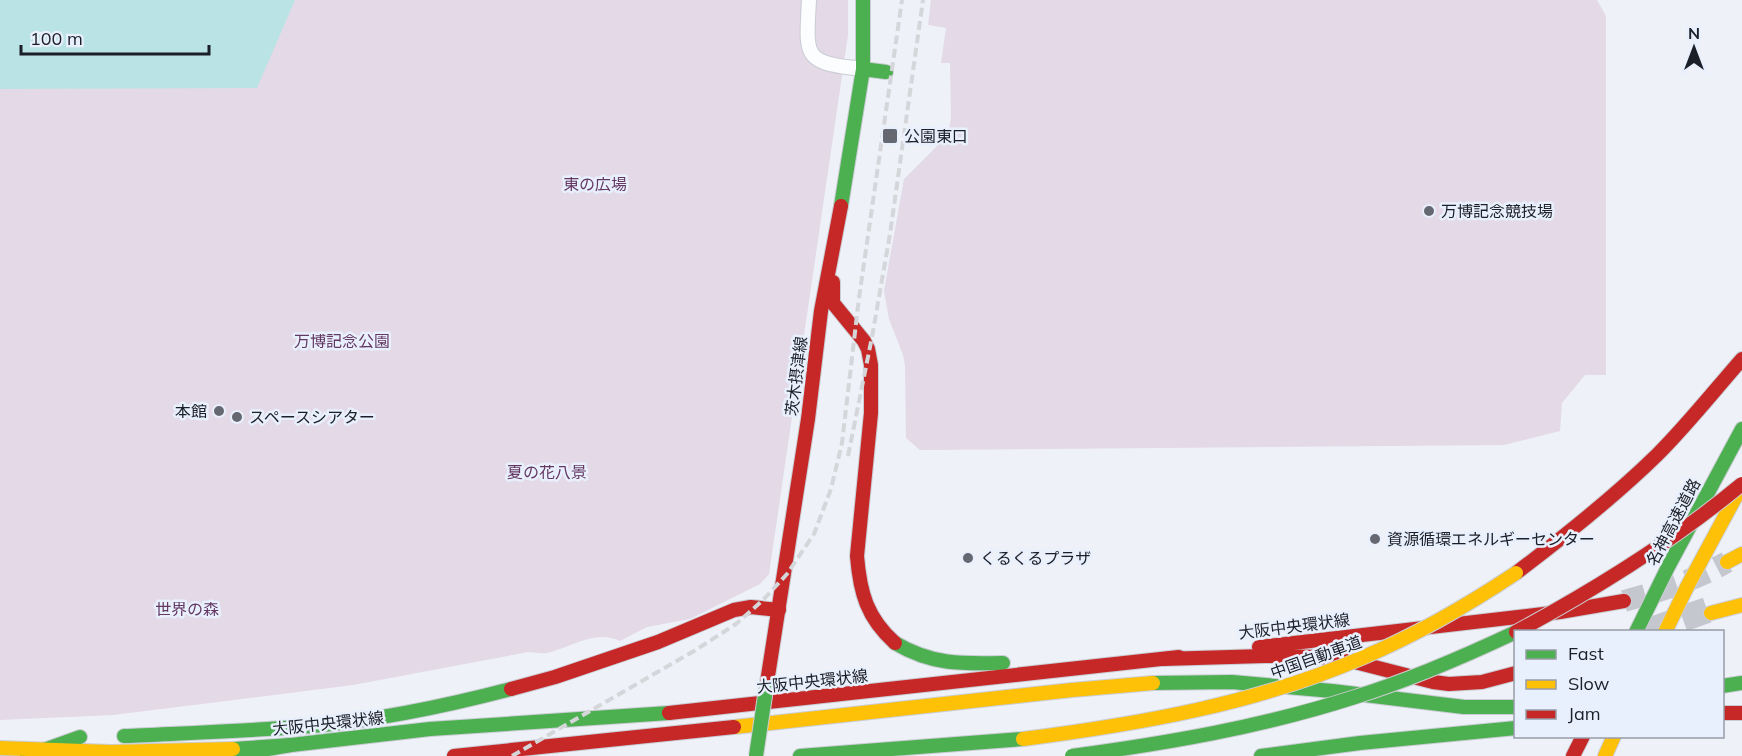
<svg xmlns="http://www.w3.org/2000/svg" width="1742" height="756" viewBox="0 0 1742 756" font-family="Mulish,'Noto Sans JP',sans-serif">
  <rect width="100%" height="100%" fill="#eef1f8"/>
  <g fill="#e3d9e7">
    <path d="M 0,0 L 848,0 L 848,35 L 769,574 L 760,584 L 690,619 L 647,627 L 620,641 C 596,629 572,647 547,653 C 541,654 534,652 528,652 L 353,685 L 113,715 L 0,720 Z"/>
    <polygon points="931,0 1597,0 1606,16 1606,375 1585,375 1562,403 1560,431 1504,445 920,450 906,438 905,366 903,355 889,319 884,291 904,179 939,144 949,129 951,117 950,63 941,63 946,28 928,25"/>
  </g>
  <polygon fill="#bae3e5" points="0,0 295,0 257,88 0,89"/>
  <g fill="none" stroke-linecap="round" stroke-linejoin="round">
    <path stroke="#c4c7ce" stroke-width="22" stroke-dasharray="22 11" stroke-linecap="butt" d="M 1624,601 C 1661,591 1693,581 1727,562"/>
    <polyline stroke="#c4c7ce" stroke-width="26" stroke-dasharray="26 13" stroke-linecap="butt" points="1646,632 1713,608"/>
    <g stroke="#cacdd4" stroke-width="16">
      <path id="street" d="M 809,0 C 806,57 802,63 863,69"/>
    </g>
    <g stroke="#cacdd4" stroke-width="16">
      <g id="fast">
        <polyline points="863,69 886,72"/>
        <polyline points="841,206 863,69 863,0"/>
        <polyline points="1636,632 1668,567 1742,429"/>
        <path d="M 895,643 C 932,665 962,664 1003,663"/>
        <polyline points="1153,683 1232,682 1332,691 1464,707 1516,707"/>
        <polyline points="1722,686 1742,683"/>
        <path d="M 124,736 C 187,733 250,731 312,726 C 380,720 446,706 511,689"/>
        <polyline points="233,749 291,745 430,729 669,713"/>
        <polyline points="27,756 80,737"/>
        <polyline points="227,756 291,745"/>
        <polyline points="800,756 1023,739"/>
        <polyline points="1261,756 1360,743 1516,728"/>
      </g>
    </g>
    <g stroke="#cacdd4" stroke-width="16">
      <g id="slow">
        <polyline points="1727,562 1742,554"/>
        <polyline points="1711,613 1742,605"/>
        <polyline points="1665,632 1688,585 1742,485"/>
        <polyline points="734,727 1072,690 1153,683"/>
        <polyline points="0,748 111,752 233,749"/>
        <polyline points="1605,756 1614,736"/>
      </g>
    </g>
    <g stroke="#cacdd4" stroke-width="16">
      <g id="jam">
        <path d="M 833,282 L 833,303 L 864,341 L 868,349 L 871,365 L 871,413 L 857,556 C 860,593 867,618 895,643"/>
        <path d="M 1516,573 C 1565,536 1613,498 1657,455 C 1687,425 1714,391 1742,359"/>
        <polyline points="1259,647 1560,612 1624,601"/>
        <polyline points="1162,659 1265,656 1322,657 1343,659 1433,682 1449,684 1482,682 1516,673"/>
        <polyline points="511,689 555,677 658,642 734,610 751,607 779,610"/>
        <polyline points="766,689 808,419 821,311 841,206"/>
        <polyline points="669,713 1179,657"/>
        <polyline points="1722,713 1742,713"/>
        <polyline points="454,756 734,727"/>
        <polyline points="1573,756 1583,736"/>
      </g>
    </g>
    <use href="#street" stroke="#fcfdfe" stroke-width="14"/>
    <use href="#fast" stroke="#4caf50" stroke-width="14"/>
    <use href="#slow" stroke="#ffc107" stroke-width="14"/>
    <use href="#jam" stroke="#c62828" stroke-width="14"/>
    <g stroke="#d4d6d9" stroke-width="4" stroke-dasharray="9 4.5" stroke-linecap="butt">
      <polyline points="848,456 872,337 890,234 923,0"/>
      <polyline points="512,756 694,651 736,624 763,600 787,574 814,534 831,489 842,443 859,298 902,0"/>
    </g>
    <g stroke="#cbcdd1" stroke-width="16" stroke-linecap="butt">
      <g id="fast-bridge">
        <polyline points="756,756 766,689"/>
        <path d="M 1072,756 C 1168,743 1262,727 1355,697 C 1410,680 1463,657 1516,632"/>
      </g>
    </g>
    <g stroke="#cbcdd1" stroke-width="16" stroke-linecap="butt">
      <path id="slow-bridge" d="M 1023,739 C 1139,724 1256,704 1364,657 C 1418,634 1468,605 1516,573"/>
    </g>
    <g stroke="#cbcdd1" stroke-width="16" stroke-linecap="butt">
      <path id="jam-bridge" d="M 1516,632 C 1596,589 1672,542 1742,484"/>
    </g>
    <use href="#fast-bridge" stroke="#4caf50" stroke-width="14"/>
    <use href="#slow-bridge" stroke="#ffc107" stroke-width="14"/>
    <use href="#jam-bridge" stroke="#c62828" stroke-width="14"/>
  </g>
  <g fill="#656870" stroke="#e9f0fd" stroke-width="2">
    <rect x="882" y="128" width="16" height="16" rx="3"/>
    <circle cx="1429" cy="211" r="6"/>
    <circle cx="219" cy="411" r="6"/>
    <circle cx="237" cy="417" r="6"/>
    <circle cx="1375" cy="539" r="6"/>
    <circle cx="968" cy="558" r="6"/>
  </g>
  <g text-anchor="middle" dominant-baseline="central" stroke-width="5" stroke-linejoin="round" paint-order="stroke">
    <g font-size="16" fill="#1b1f27" stroke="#e9f0fd" text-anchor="start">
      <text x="904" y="136">公園東口</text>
      <text x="1441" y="211">万博記念競技場</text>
      <text x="207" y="411" text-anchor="end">本館</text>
      <text x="249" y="417">スペースシアター</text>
      <text x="1387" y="539">資源循環エネルギーセンター</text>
      <text x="980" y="558">くるくるプラザ</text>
    </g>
    <g font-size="16" fill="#643863" stroke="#e9f0fd">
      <text x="595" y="184">東の広場</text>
      <text x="342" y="341">万博記念公園</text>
      <text x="547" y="472">夏の花八景</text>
      <text x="187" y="609">世界の森</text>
    </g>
    <g font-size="16" fill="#1b1f27" stroke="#e9f0fd">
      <text transform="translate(796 376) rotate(-83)">茨木摂津線</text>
      <text transform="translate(1673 522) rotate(-62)">名神高速道路</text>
      <text transform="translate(1294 626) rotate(-7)">大阪中央環状線</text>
      <text transform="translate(1316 657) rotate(-20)">中国自動車道</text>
      <text transform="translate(812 681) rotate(-6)">大阪中央環状線</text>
      <text transform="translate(328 723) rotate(-6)">大阪中央環状線</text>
    </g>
  </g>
  <rect x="1514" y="630" width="210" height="108" fill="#e9f0fd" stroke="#979ca7" stroke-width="1.5"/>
  <rect x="1526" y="650" width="30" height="9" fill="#4caf50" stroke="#979ca7" stroke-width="1.5"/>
  <text x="1568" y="660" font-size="18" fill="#1b1f27">Fast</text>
  <rect x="1526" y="680" width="30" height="9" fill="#ffc107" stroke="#979ca7" stroke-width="1.5"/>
  <text x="1568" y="690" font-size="18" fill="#1b1f27">Slow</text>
  <rect x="1526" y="710" width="30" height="9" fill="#c62828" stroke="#979ca7" stroke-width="1.5"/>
  <text x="1568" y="720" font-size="18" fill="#1b1f27">Jam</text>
  <g transform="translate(1694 48)" stroke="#e9f0fd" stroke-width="4.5" paint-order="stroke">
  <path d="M0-4.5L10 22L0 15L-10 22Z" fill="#1b1f27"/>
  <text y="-9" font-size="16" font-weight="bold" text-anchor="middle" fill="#1b1f27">N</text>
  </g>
  <path d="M21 45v9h188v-9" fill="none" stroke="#1b1f27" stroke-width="3"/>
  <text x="30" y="45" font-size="18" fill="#1b1f27" stroke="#e9f0fd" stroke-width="4.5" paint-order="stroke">100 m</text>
</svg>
